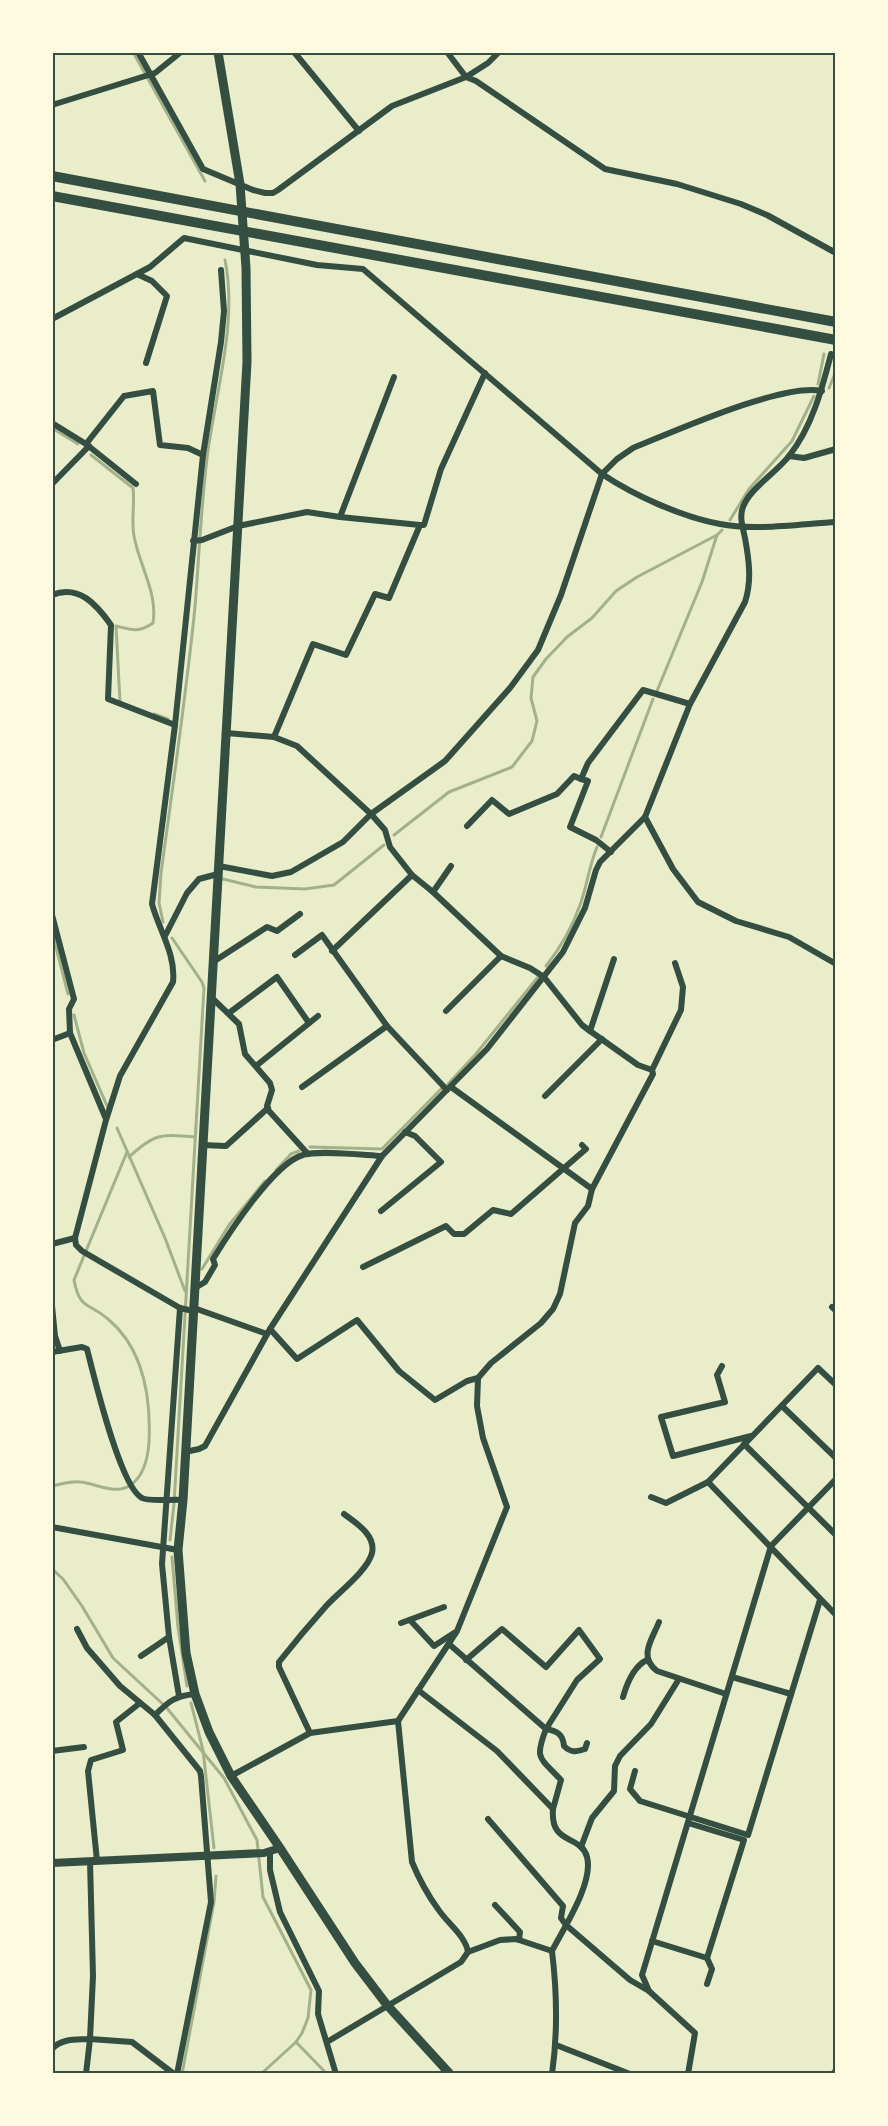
<svg xmlns="http://www.w3.org/2000/svg" width="888" height="2126" viewBox="0 0 888 2126" font-family="'Source Serif 4',serif">
  <rect width="100%" height="100%" fill="#e9edc9"/>
  <g fill="none" stroke-linecap="round" stroke-linejoin="round">
    <g stroke="#a3b18a" stroke-width="3">
      <polyline points="133,52 205,181"/>
      <polyline points="818,384 824,354"/>
      <polyline points="829,388 836,371"/>
      <polyline points="52,428 78,444"/>
      <path d="M 91,455 L 133,488 C 135,504 131,520 134,536 C 139,565 158,593 153,623 C 139,633 131,630 116,626 L 120,702"/>
      <polyline points="730,520 749,489 792,441 814,396"/>
      <polyline points="657,691 702,582 717,535"/>
      <polyline points="154,714 168,719"/>
      <polyline points="394,835 449,792 512,767 532,741 537,721 531,698 533,677 546,659 567,637 592,618 616,591 637,577 717,535 722,530"/>
      <polyline points="601,837 653,699"/>
      <polyline points="223,879 256,887 305,889 334,885 384,845"/>
      <path d="M 163,922 L 159,903 L 161,873 C 173,785 186,696 195,607 C 199,557 201,508 207,458 C 215,394 238,323 225,260"/>
      <polyline points="52,932 68,994"/>
      <path d="M 546,966 C 561,947 572,928 580,905 C 587,886 589,866 597,847"/>
      <polyline points="74,1015 84,1053 108,1108"/>
      <polyline points="448,1084 475,1055 538,977"/>
      <polyline points="117,1128 165,1238 185,1291"/>
      <polyline points="310,1147 382,1149 442,1088"/>
      <path d="M 129,1157 C 155,1133 161,1134 195,1137"/>
      <polyline points="276,1170 291,1154 299,1151"/>
      <polyline points="202,1269 229,1225 265,1181"/>
      <path d="M 52,1486 C 61,1484 71,1481 80,1482 C 95,1483 114,1495 129,1486 C 144,1477 148,1457 149,1442 C 151,1398 144,1349 108,1319 C 89,1302 80,1311 74,1280 L 127,1152"/>
      <polyline points="170,1540 174,1504 204,988 202,982 172,938"/>
      <polyline points="172,1557 178,1627 187,1686"/>
      <polyline points="52,1569 63,1579 82,1606 113,1658 166,1707 224,1778 257,1840 263,1897 311,1990 308,2018 302,2033 296,2042 261,2074"/>
      <polyline points="191,1703 203,1750 214,1848"/>
      <polyline points="296,2042 327,2074"/>
      <polyline points="182,2074 214,1902 216,1876"/>
    </g>
    <g stroke="#344e41" stroke-width="6">
      <polyline points="138,52 203,169 253,190 265,193 273,193 278,190 392,106 466,77 488,63 499,52"/>
      <polyline points="294,52 359,131"/>
      <polyline points="447,52 466,77 476,81 605,169 677,184 741,204 767,215 836,253"/>
      <polyline points="52,105 155,73 181,52"/>
      <polyline points="137,274 152,281 167,296 146,363"/>
      <path d="M 52,319 L 150,267 L 184,238 L 317,265 L 363,269 L 602,474 C 635,496 682,517 720,524 C 754,531 801,524 836,522"/>
      <polyline points="52,423 86,444 136,484"/>
      <polyline points="86,444 124,396 153,391 160,445 188,448 203,455"/>
      <polyline points="789,456 804,458 836,449"/>
      <polyline points="52,484 89,446"/>
      <polyline points="340,517 394,377"/>
      <polyline points="193,541 202,540 238,526 307,512 340,517 420,525"/>
      <path d="M 52,595 C 79,584 97,605 111,625 L 108,699 L 175,725"/>
      <polyline points="226,733 274,737 297,746 371,814 385,830 390,847 412,875 433,892 501,956 530,968 544,977 582,1025 590,1031 638,1065 652,1070 653,1074 592,1189 588,1206 575,1223 560,1294 553,1309 541,1323 491,1363 478,1378 467,1381 435,1400 399,1371 357,1320 297,1359 270,1329"/>
      <polyline points="274,737 313,644 346,655 375,594 389,598 420,525 424,525 441,469 485,373"/>
      <polyline points="645,817 673,869 698,902 736,921 789,937 836,964"/>
      <polyline points="467,826 492,800 509,814 557,794 574,776 581,779"/>
      <polyline points="611,852 596,840 570,827 588,781 581,779 588,763 643,690 690,704"/>
      <path d="M 219,866 L 272,876 L 291,872 L 343,842 L 371,814 L 445,761 L 510,688 L 538,650 L 561,595 L 602,474 L 617,459 L 633,448 C 673,432 784,382 822,391"/>
      <polyline points="433,892 451,866"/>
      <polyline points="52,915 74,999 69,1009 70,1033 106,1119"/>
      <polyline points="165,936 187,893 199,879 218,874"/>
      <polyline points="332,951 412,875"/>
      <polyline points="295,955 322,935 387,1026 447,1090"/>
      <polyline points="213,962 267,927 277,931 300,914"/>
      <polyline points="211,997 239,1024 245,1054 270,1083 272,1090 267,1106 269,1111 308,1154"/>
      <polyline points="446,1011 501,956"/>
      <polyline points="229,1013 277,977 309,1023"/>
      <polyline points="590,1031 614,959"/>
      <polyline points="52,1040 70,1033"/>
      <polyline points="256,1066 318,1016"/>
      <polyline points="652,1070 681,1010 683,987 675,963"/>
      <polyline points="302,1087 387,1026"/>
      <polyline points="451,1087 592,1189"/>
      <polyline points="545,1096 602,1039"/>
      <polyline points="202,1145 226,1146 268,1108"/>
      <polyline points="381,1211 441,1162 415,1136 405,1132"/>
      <polyline points="52,1244 75,1238"/>
      <polyline points="363,1267 446,1226 454,1234 464,1234 493,1210 511,1214 586,1149 582,1145"/>
      <path d="M 195,1288 L 205,1282 L 215,1265 L 213,1259 C 229,1233 274,1163 303,1155 C 319,1150 363,1155 382,1156"/>
      <polyline points="52,1306 55,1336 60,1351"/>
      <polyline points="832,1307 836,1311"/>
      <polyline points="194,1308 267,1334"/>
      <path d="M 193,1311 L 180,1308 L 82,1251 L 76,1245 L 75,1238 L 106,1120 L 120,1076 L 173,982 C 176,954 159,930 152,904 L 175,725 L 203,455 L 221,342 L 224,311 L 221,270"/>
      <path d="M 52,1352 L 82,1347 L 87,1349 C 94,1376 120,1487 142,1498 C 149,1502 173,1499 183,1500"/>
      <polyline points="722,1366 717,1375 725,1402 661,1417 673,1456 751,1436"/>
      <polyline points="836,1385 818,1368 708,1482 836,1615"/>
      <polyline points="782,1406 836,1458"/>
      <polyline points="744,1444 836,1535"/>
      <path d="M 185,1452 L 199,1449 L 205,1446 L 270,1329 L 382,1156 L 487,1049 L 563,952 L 585,908 L 596,870 L 600,862 L 645,817 L 690,704 L 745,602 C 752,581 749,560 745,538 C 743,528 739,517 743,507 C 750,488 777,472 789,456 C 812,427 822,389 831,354"/>
      <polyline points="651,1497 666,1503 708,1482"/>
      <polyline points="52,1527 178,1550"/>
      <polyline points="410,1620 434,1646 454,1633"/>
      <path d="M 659,1622 C 652,1640 638,1656 657,1671 L 726,1694"/>
      <polyline points="401,1623 444,1607"/>
      <polyline points="77,1629 87,1648 120,1686 155,1715 200,1771 201,1776 211,1902 177,2074"/>
      <polyline points="449,1644 546,1729 577,1680 600,1659 579,1630 546,1667 502,1629 466,1660"/>
      <polyline points="141,1656 169,1637"/>
      <polyline points="732,1677 791,1694"/>
      <polyline points="179,1696 169,1637 162,1564 180,1308"/>
      <path d="M 623,1697 C 627,1683 634,1666 647,1660"/>
      <path d="M 155,1715 C 169,1701 175,1696 195,1694"/>
      <path d="M 310,1733 L 279,1667 L 279,1662 C 294,1643 310,1624 327,1605 C 339,1592 368,1570 372,1553 C 376,1535 356,1523 344,1514"/>
      <polyline points="52,1751 84,1747"/>
      <polyline points="635,1771 630,1789 640,1801 748,1835 820,1600"/>
      <polyline points="231,1776 310,1733 398,1721"/>
      <path d="M 553,1809 L 561,1780 C 540,1757 534,1760 546,1729 C 557,1731 563,1734 564,1746 C 571,1753 576,1752 585,1749 L 587,1743"/>
      <polyline points="488,1819 563,1906 561,1918 566,1925 630,1980 649,1991 695,2033 688,2074"/>
      <polyline points="688,1823 744,1840 707,1958 712,1969 707,1984"/>
      <polyline points="581,1847 592,1818 614,1791 615,1766 620,1756 651,1724 679,1679"/>
      <polyline points="270,1852 270,1870 280,1912 319,1991 318,2014 336,2074"/>
      <polyline points="97,1861 88,1771 91,1760 123,1750 116,1722 140,1703"/>
      <polyline points="495,1905 520,1932 519,1940"/>
      <polyline points="652,1941 707,1958"/>
      <path d="M 552,1951 C 557,1992 558,2032 552,2074"/>
      <path d="M 468,1952 C 465,1935 447,1923 438,1909 C 427,1894 419,1879 412,1862 L 398,1721 L 457,1631 L 507,1507 L 483,1438 L 477,1406 L 478,1378"/>
      <polyline points="649,1991 642,1975 771,1546 836,1479"/>
      <path d="M 327,2042 L 461,1962 L 468,1952 L 500,1940 L 516,1939 L 552,1951 C 563,1929 594,1883 587,1857 C 581,1834 550,1846 553,1809 L 497,1751 L 418,1690"/>
      <polyline points="556,2045 630,2074"/>
      <path d="M 52,2049 C 61,2038 77,2040 90,2039 L 93,1976 L 90,1861"/>
      <polyline points="86,2074 90,2039 132,2042 174,2074"/>
    </g>
    <polyline stroke="#344e41" stroke-width="8" points="834,2074 836,2072"/>
    <polyline stroke="#344e41" stroke-width="8" points="52,1863 264,1853 280,1848"/>
    <polyline stroke="#344e41" stroke-width="9" points="218,52 240,184 246,268 247,362 183,1500 178,1550 186,1653 195,1694 209,1732 231,1776 280,1848 355,1963 387,2005 450,2074"/>
    <g stroke="#344e41" stroke-width="10">
      <polyline points="52,176 836,322"/>
      <polyline points="52,196 836,340"/>
    </g>
  </g>
  <rect width="888" height="2126" fill="none" stroke="#fefae0" stroke-width="108"/>
  <rect x="54" y="54" width="780" height="2018" fill="none" stroke="#344e41" stroke-width="2"/>
</svg>
